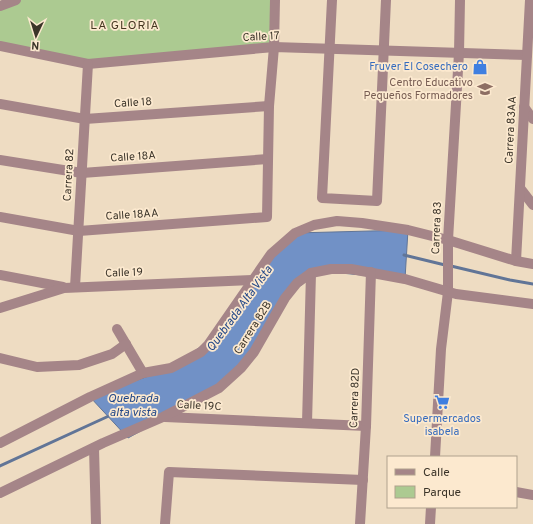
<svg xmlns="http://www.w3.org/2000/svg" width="533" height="524" viewBox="0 0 533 524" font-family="Overpass,sans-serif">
  <rect width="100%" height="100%" fill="#eedcc2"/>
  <polygon fill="#acca91" points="16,0 275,0 274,47 88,64 0,46 0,6"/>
  <polygon fill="#7191c6" stroke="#617597" points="408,230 405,279 319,271 285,298 241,368 219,388 128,438 90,397 171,368 214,337 252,280 295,233"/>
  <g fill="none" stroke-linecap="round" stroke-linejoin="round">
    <g stroke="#617597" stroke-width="3">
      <polyline points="404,255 445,265"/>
      <polyline points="451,266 510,280 533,284"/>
      <polyline points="0,466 111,415"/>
    </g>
    <g stroke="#a58588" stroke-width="10">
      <polyline points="332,0 322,198 377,201 386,0"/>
      <polyline points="0,6 16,0"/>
      <polyline points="0,46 88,64 274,47 527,55"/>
      <polyline points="0,104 85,119 269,106"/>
      <polyline points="524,107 533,119"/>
      <polyline points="0,160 82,173 268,159"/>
      <polyline points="520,188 533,205"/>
      <polyline points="0,217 79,231 267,217 269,106 274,47 275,0"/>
      <polyline points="516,261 530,0"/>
      <polyline points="0,275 63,287"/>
      <polyline points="75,287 88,64"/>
      <polyline points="0,308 64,288 252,280"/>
      <polyline points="117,329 143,373"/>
      <polyline points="0,358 37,367 79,365 112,354 126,344"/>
      <polyline points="165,417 366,426"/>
      <polyline points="307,423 311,273"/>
      <polyline points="0,443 90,397 143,373 171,368 201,352 208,345 271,254 295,233 314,225 337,221 362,223 408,230 448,240 516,261 533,264"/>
      <polyline points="94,448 96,524"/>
      <polyline points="435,457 441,349 448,292 448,240 459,53 460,0"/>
      <polyline points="516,492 533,495"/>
      <polyline points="0,493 103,443 163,417 219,388 241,368 254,352 285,298 297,283 311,273 331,269 351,269 405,279 456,294 533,304"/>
      <polyline points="165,524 169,472 363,480"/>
      <polyline points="360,524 366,426 371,272"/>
      <polyline points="430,524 431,507"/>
    </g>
  </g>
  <defs>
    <g id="shop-bare" transform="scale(1.2)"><path d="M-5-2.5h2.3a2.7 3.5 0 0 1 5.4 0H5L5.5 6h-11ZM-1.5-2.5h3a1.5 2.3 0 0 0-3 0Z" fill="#3f7fe0" stroke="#fce9cf" stroke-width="2.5" paint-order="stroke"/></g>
    <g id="school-bare" transform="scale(1.2)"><path d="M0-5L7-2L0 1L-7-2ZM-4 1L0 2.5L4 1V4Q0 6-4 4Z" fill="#8d6e63" stroke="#fce9cf" stroke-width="2.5" paint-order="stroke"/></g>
    <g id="supermarket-bare" transform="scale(1.2)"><path d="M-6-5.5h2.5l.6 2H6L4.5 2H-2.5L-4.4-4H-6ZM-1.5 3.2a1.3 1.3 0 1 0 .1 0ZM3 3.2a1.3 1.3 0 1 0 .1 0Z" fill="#3f7fe0" stroke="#fce9cf" stroke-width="2.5" paint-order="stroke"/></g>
  </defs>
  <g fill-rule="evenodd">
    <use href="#shop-bare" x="480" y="67"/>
    <use href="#school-bare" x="485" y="89"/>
    <use href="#supermarket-bare" x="442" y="402"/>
  </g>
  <g text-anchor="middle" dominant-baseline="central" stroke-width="3.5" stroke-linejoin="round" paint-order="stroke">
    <g font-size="11" fill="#3b3429" stroke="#fce9cf">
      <text transform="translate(261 37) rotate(-3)">Calle 17</text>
      <text transform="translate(133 103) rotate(-4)">Calle 18</text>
      <text transform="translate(511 130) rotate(-87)">Carrera 83AA</text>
      <text transform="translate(133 157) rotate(-4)">Calle 18A</text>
      <text transform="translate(69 175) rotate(-87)">Carrera 82</text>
      <text transform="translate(132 215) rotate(-4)">Calle 18AA</text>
      <text transform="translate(437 228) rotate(-88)">Carrera 83</text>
      <text transform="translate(124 273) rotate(-2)">Calle 19</text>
      <text transform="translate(253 328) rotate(-58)">Carrera 82B</text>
      <text transform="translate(355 398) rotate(-88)">Carrera 82D</text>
      <text transform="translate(199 406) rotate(3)">Calle 19C</text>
    </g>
    <g font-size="11" fill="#366cbe" stroke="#fce9cf" text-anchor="end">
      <text x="468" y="67">Fruver El Cosechero</text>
      <text x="442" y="419" text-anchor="middle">Supermercados<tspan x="442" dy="13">isabela</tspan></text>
    </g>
    <g font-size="11" fill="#785e54" stroke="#fce9cf" text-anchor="end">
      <text x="473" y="83">Centro Educativo<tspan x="473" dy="13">Pequeños Formadores</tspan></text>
    </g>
    <g font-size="12" letter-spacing="1" fill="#453721" stroke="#fce9cf">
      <text x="125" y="26">LA GLORIA</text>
    </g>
    <g font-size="12" font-style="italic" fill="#204687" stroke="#fce9cf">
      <text transform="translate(240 309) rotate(-54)">Quebrada Alta Vista</text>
      <text x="133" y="399">Quebrada<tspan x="133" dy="14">alta vista</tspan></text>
    </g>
  </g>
  <rect x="387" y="456" width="130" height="52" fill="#fce9cf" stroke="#afa18d"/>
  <rect x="395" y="469" width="20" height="6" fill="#a58588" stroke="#afa18d"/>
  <text x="423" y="476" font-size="12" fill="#3b3429">Calle</text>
  <rect x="395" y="486" width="20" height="12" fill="#acca91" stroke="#afa18d"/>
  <text x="423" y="496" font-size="12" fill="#3b3429">Parque</text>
  <g transform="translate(36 36) rotate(184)" stroke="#fce9cf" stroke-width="3" paint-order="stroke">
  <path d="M0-3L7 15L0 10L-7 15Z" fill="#3b3429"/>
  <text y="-6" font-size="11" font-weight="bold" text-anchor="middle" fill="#3b3429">N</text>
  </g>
</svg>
